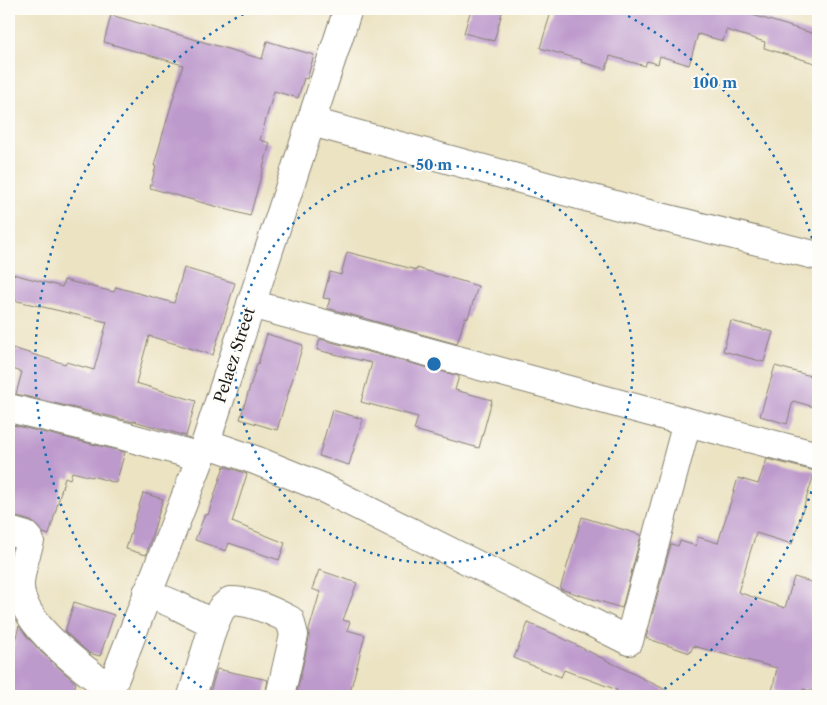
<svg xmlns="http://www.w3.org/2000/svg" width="827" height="705" viewBox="0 0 827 705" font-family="'Libre Caslon Text',serif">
  <rect width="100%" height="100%" fill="#fdfcf7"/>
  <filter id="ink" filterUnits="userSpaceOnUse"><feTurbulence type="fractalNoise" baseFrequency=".02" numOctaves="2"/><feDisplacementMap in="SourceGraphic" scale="10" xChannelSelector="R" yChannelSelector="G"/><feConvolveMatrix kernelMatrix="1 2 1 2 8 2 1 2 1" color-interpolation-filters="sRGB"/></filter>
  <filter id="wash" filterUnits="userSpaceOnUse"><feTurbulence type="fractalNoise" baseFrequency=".0096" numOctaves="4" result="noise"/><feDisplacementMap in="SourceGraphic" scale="20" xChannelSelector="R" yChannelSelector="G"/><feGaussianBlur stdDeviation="1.12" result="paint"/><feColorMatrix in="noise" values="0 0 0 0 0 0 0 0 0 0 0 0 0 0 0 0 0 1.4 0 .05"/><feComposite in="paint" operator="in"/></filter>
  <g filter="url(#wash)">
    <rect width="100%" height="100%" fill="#ece3c3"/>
    <g id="blocks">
      <g fill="#bd9acc">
        <polygon points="471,9 503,9 494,41 464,33"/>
        <polygon points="552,9 733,9 818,35 818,64 764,48 765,42 726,30 723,41 698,34 689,65 660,56 658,64 647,61 645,66 610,56 606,69 581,62 582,60 540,48"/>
        <polygon points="111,15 262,59 267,41 314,55 307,79 304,78 298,98 274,91 260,140 270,143 250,216 150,188 156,166 154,166 164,130 183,65 104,42"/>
        <polygon points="347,252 417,270 417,268 478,286 468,318 465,317 457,344 327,308 330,299 323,298 330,272 341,275"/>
        <polygon points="184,268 235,283 213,355 149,336 136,383 196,401 186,436 134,421 134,422 16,394 22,372 9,368 9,347 65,364 66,362 94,370 107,322 9,299 9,273 62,287 64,280 114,292 116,287 174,303"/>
        <polygon points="731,321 773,332 764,362 723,351"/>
        <polygon points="267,334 303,345 277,430 240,419 257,364 258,364"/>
        <polygon points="320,339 459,376 455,390 492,400 479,448 414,430 418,417 361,402 372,363 317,350"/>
        <polygon points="775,366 818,378 818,408 793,401 787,424 760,416"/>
        <polygon points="332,410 363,419 349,465 319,456"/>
        <polygon points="9,424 125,452 116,483 92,476 92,477 72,472 70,479 65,477 49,535 43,533 38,526 31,521 13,516 9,516"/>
        <polygon points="767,459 815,471 792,544 756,533 738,592 785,608 794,577 818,584 818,693 803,689 801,696 791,696 772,692 777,668 693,646 690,653 646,638 671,544 678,546 680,541 696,546 698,537 718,543 738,478 758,484"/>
        <polygon points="224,466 247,474 232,522 285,543 279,560 229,543 226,551 195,540 205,514 208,515"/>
        <polygon points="143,493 163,499 146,555 126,549"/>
        <polygon points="582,517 641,535 622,608 560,589"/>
        <polygon points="319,570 357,583 343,620 350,622 347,630 365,635 349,696 296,696 309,638 309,630 320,592 312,589"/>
        <polygon points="74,602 114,615 100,656 89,653 65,632"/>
        <polygon points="528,623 554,634 678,696 614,696 617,690 564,670 561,677 514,658"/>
        <polygon points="19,626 29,639 42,653 76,683 72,696 9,696 9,662"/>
        <polygon points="217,669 268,680 265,696 209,696"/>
      </g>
    </g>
  </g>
  <g filter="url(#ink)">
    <use href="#blocks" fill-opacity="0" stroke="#848070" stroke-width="1"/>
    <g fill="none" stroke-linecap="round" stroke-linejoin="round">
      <g stroke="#848070" stroke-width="30">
        <g id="minor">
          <polyline points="312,122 637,211 818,256"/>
          <polyline points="251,304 687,422 818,456"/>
          <polyline points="9,408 124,436 201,457"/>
          <polyline points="206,443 255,460 319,486 629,641 687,422"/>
          <path d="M 9,531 L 26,536 L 30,541 C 26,554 21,570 20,583 C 18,623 82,667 110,689"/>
          <polyline points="147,593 176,605 214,624"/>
          <polyline points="108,696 201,457 348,9"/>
          <path d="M 192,696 L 213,627 L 221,609 L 230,601 C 251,601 271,610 290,620 L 294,635 L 280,696"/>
        </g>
      </g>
      <use href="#minor" stroke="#fff" stroke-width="28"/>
    </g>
  </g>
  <g fill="none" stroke="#1f6fb2" stroke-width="2.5" stroke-dasharray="2.5 5">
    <circle cx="434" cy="364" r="199"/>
    <path d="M818 470A398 398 0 0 1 654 696M214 696A398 398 0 0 1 253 9M615 9A398 398 0 0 1 818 258"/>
  </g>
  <g text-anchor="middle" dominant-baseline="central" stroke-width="4" stroke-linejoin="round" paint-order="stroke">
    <g font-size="16" fill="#1c1c1c" stroke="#fdfcf7">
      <text transform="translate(234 355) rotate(-72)">Pelaez Street</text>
    </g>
  </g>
  <circle cx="434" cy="364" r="8" fill="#1f6fb2" stroke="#fdfcf7" stroke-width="2.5"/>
  <g font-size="15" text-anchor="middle" font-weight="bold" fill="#1f6fb2" stroke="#fdfcf7" stroke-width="4" stroke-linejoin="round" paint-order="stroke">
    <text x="715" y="88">100 m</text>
    <text x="434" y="170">50 m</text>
  </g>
  <rect width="827" height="705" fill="none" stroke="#fdfcf7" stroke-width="30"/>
</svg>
